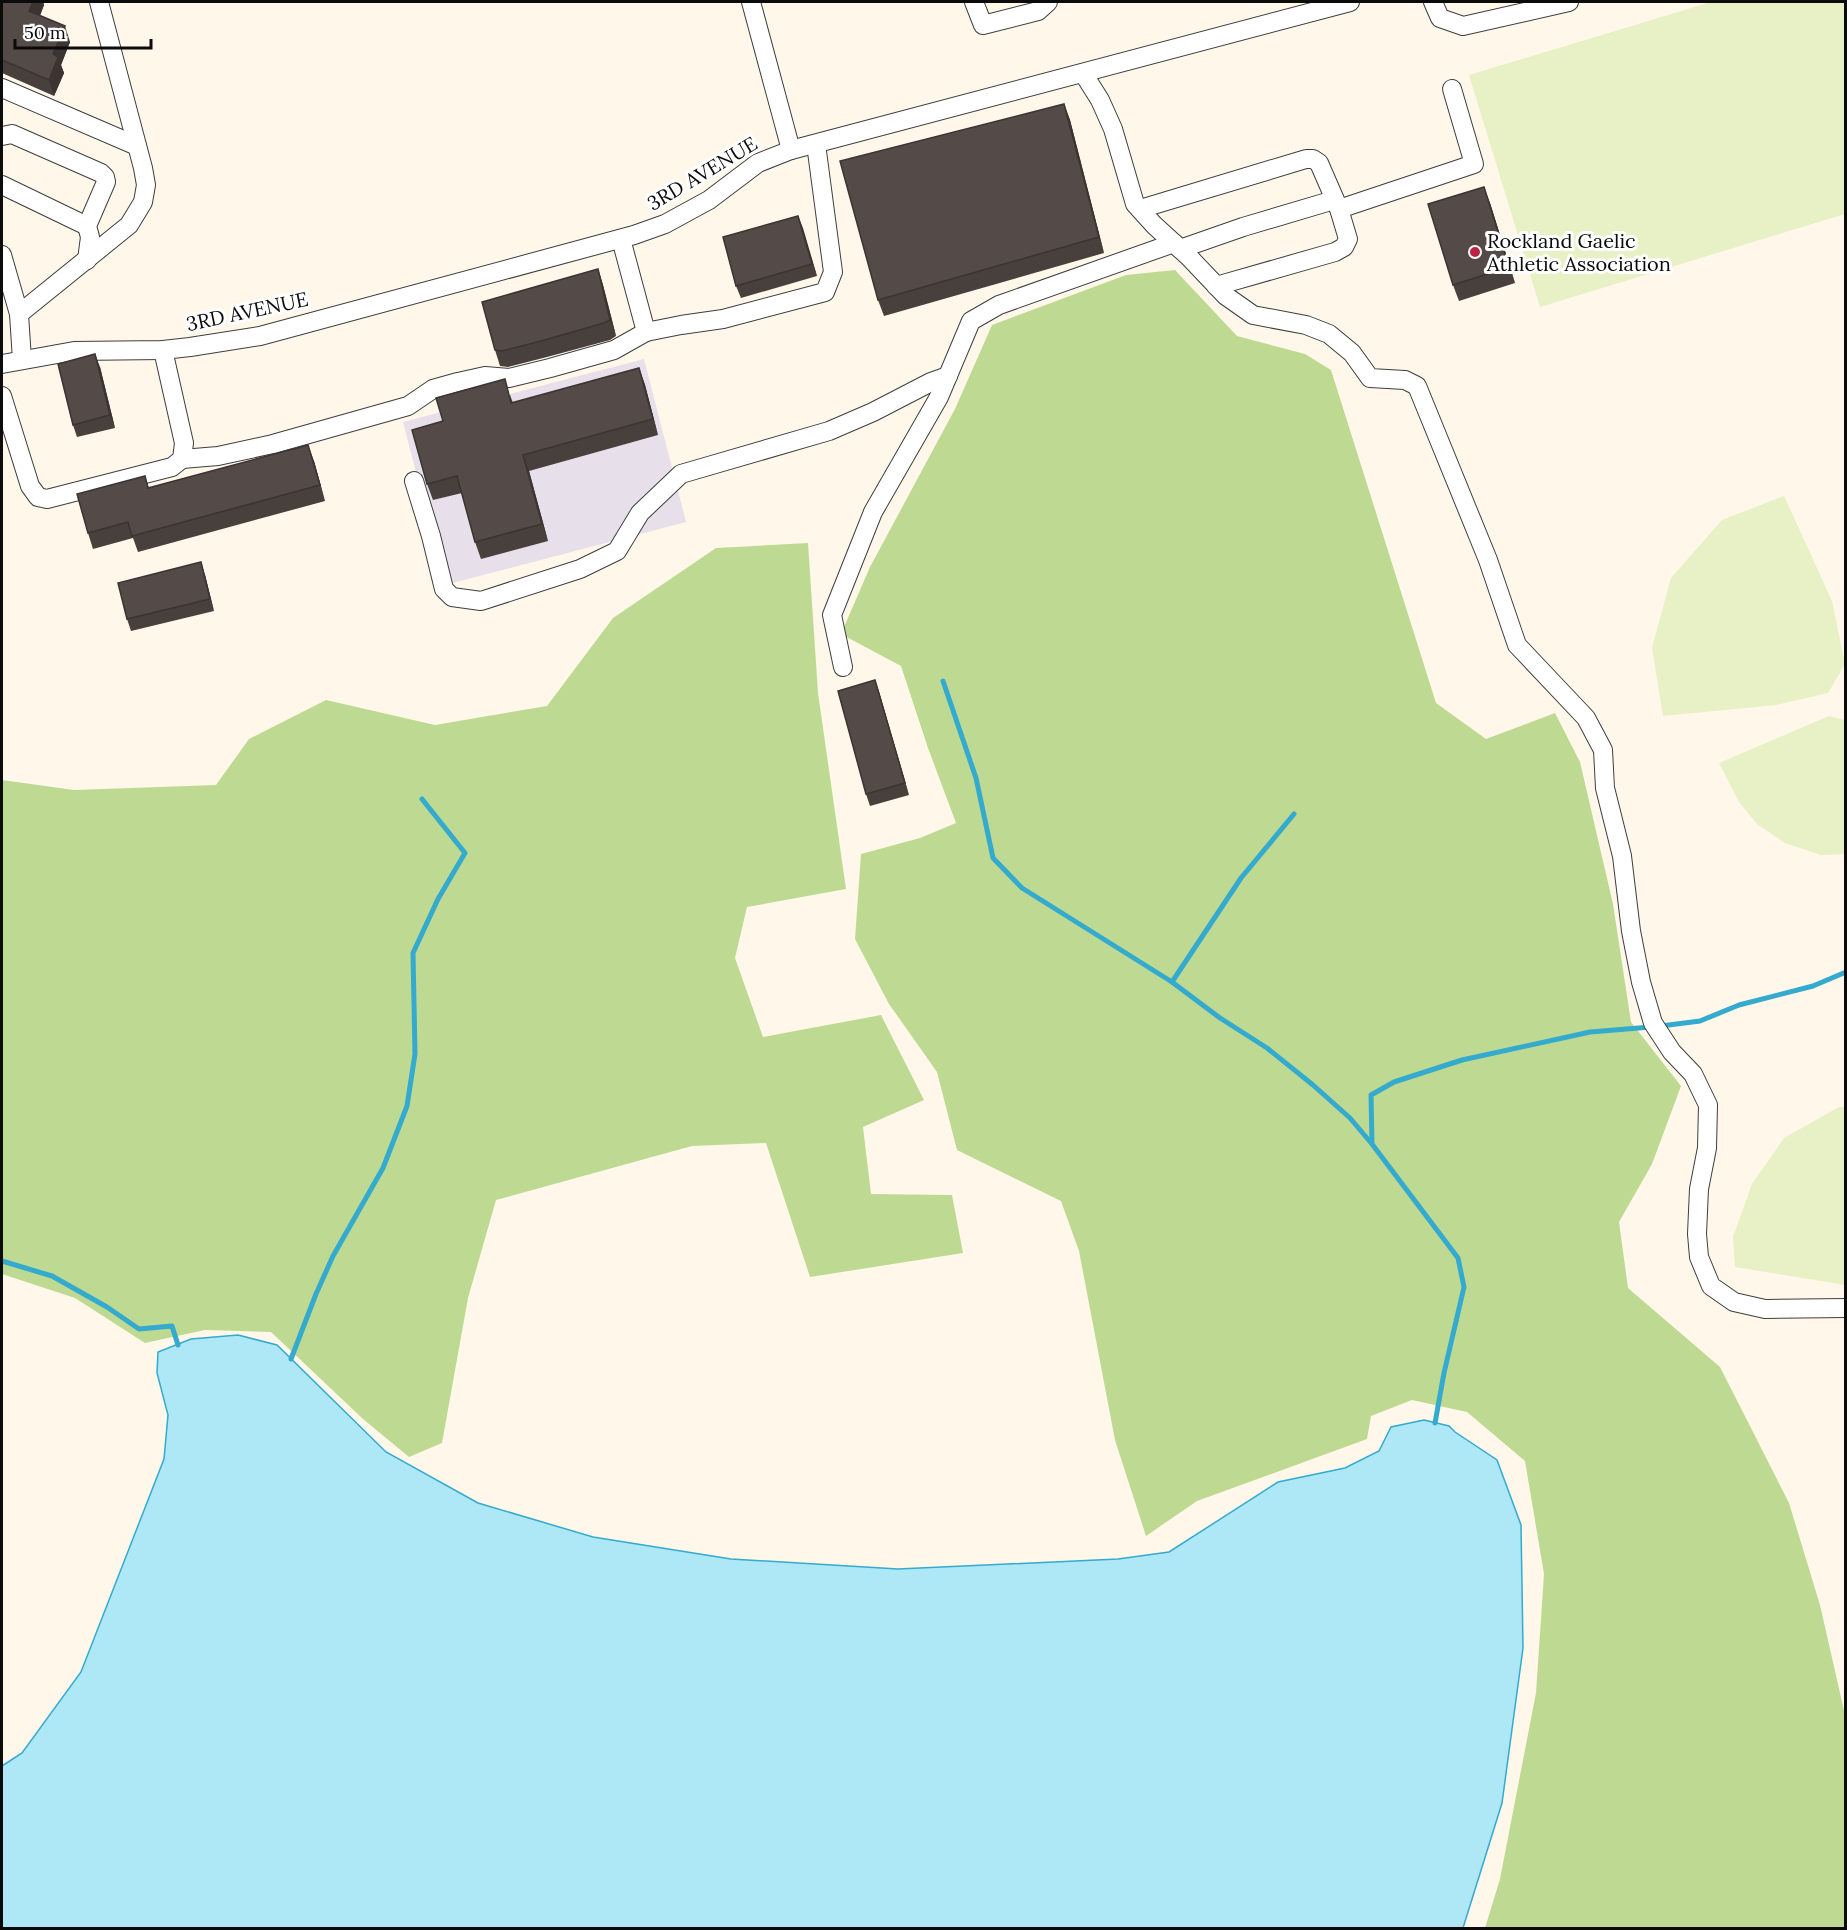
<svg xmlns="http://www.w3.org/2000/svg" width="1847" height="1930" viewBox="0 0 1847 1930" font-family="Lora,serif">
  <rect width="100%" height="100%" fill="#fff7e9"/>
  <polygon fill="#e7dfea" points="644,359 686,522 445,585 403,422"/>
  <g fill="#beda92">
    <polygon points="1175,270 1237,336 1305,354 1331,370 1436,703 1486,739 1555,713 1580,762 1613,904 1631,1022 1681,1086 1652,1164 1619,1222 1628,1288 1720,1367 1789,1503 1820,1605 1845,1715 1845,1928 1485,1928 1500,1879 1536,1693 1544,1574 1525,1461 1467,1412 1412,1400 1371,1416 1367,1439 1197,1501 1146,1536 1115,1440 1079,1251 1061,1201 957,1150 937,1072 889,1004 855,939 861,854 920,838 956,823 928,748 901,666 841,634 870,567 955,409 992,325 1126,275"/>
    <polygon points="808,543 818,693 846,889 747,907 735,958 763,1037 881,1015 924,1100 863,1127 871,1194 952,1195 963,1253 810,1277 766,1143 692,1146 496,1200 468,1298 442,1443 409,1457 363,1419 271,1332 205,1330 145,1343 75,1298 2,1274 2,780 74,790 216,785 249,739 326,700 435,725 547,706 613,618 716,548"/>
  </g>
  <g fill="#e8f0c5">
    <polygon points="1711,2 1845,2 1845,214 1540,307 1469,75"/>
    <polygon points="1784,496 1832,601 1845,664 1828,693 1776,705 1663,716 1652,648 1671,578 1722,520"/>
    <polygon points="1829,716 1845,720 1845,854 1821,855 1785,843 1757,824 1739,802 1719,763"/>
    <polygon points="1839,1107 1845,1107 1845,1285 1735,1267 1733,1237 1752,1184 1784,1138"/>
  </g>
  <polygon fill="#aee7f6" stroke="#34aace" stroke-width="1.5" points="238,1335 277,1345 386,1452 478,1503 593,1537 731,1559 898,1569 1118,1559 1169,1552 1278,1482 1345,1468 1379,1451 1391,1427 1424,1420 1449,1426 1455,1432 1497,1460 1521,1525 1523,1648 1502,1803 1463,1928 2,1928 2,1766 22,1753 81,1672 164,1459 168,1415 157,1373 158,1352 191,1339"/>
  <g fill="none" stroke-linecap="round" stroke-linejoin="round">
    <g stroke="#34aace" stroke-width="5">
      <polyline points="943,681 976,778 993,858 1022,888 1172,982"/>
      <polyline points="1294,814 1241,878 1172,982 1220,1018 1267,1048 1313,1085 1350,1118 1372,1144"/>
      <polyline points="1661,1026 1700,1021 1739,1005 1813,986 1846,972"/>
      <polyline points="2,1261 52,1276 107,1307 139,1329 172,1326 178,1345"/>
      <polyline points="291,1359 316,1294 333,1256 383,1168 407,1106 415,1054 413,953 438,899 465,853 422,799"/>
      <polyline points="1435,1423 1444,1373 1464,1287 1458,1258 1372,1144 1371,1095 1394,1082 1462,1060 1590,1032 1651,1027"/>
    </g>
    <g stroke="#3e3e3e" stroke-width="20">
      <g id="minor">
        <polyline points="751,2 791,150"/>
        <polyline points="974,2 983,25 1038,11 1048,2"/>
        <polyline points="1433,2 1440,18 1463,26 1569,2"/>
        <polyline points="1083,73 1100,100 1113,129 1135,204 1154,225 1189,257 1226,296 1253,315 1306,325 1329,334 1352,353 1370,378 1405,380 1417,386 1488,560 1517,645 1586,718 1603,750 1605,788 1622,856 1631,931 1641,982 1653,1023 1672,1052 1693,1074 1708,1105 1707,1148 1699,1189 1697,1234 1699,1257 1711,1286 1734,1302 1765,1309 1846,1308"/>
        <polyline points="2,88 137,146"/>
        <polyline points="2,136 12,134 101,173 105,177 106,182 87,226 90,237 87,260"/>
        <polyline points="2,185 87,226"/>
        <polyline points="1140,209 1306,159 1313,159 1319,163 1339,209 1348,239 1344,247 1335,252 1216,286"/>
        <polyline points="1339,209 1474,164 1452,89"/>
        <polyline points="621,239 646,332 681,325 723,319 825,292 833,272 816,144"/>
        <polyline points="1180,249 1243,227 1334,200"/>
        <polyline points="2,255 19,314"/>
        <polyline points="22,360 19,314 129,225 143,202 146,185 143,168 99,2"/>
        <polyline points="2,364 74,351 163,350 190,347 260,336 634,235 665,224 709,200 758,163 791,150 1350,2"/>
        <polyline points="2,396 30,486 38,497 47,499 172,467 182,459 184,443 163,350"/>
        <polyline points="182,459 218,456 273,444 408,406 433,389 458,382 485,376 509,378 550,368 614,350 646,332"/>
        <polyline points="414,481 431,536 444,589 452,597 481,601 580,569 617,551 640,513 681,474 829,431 873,412 931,382 948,376"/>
        <polyline points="843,667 832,615 873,512 939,397 971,321 999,305 1174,243"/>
      </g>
    </g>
    <use href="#minor" stroke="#fff" stroke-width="18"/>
  </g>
  <g fill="#48403d">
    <polygon points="2,2 43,2 44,5 40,16 70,42 61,65 64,73 54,96 2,73"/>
    <polygon points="1064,104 1070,120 1104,253 884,316 878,300"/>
    <polygon points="1490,203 1515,283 1459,301 1453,285"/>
    <polygon points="798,216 817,276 741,298 736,286"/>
    <polygon points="598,269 603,285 616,336 610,340 547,357 508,367 500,366 495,350"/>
    <polygon points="100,367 115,428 77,437 73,425"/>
    <polygon points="639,368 645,385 658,435 529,471 548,541 481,559 475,542 462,493 433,500 427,484 510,395 513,403"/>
    <polygon points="314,461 325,501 138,552 133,538 93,549 88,533 145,476 149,488"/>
    <polygon points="205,575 214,611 131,631 127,619"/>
    <polygon points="875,680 879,692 909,795 870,806 866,794"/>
  </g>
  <g fill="#3b3432">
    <polygon points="33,2 43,2 44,5 35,27 29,11"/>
    <polygon points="65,26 70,42 61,65 64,73 54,96 49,80 53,54"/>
    <polygon points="1064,104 1070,120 1104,253 1099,237"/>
    <polygon points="1484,187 1490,203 1515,283 1509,267"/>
    <polygon points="798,216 803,228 817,276 812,264"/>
    <polygon points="598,269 603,285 616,336 610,320"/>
    <polygon points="95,354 100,367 115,428 110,415"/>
    <polygon points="639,368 645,385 658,435 653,419"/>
    <polygon points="308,445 314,461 325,501 320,485"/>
    <polygon points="523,455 529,471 548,541 542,524"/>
    <polygon points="201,562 205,575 214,611 210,599"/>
    <polygon points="875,680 879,692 909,795 905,783"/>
  </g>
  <g fill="#544a47" stroke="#3b3432" stroke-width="1.5">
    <polygon points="2,2 33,2 29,11 65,26 53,54 58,57 49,80 2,60"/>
    <polygon points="1064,104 1099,237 878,300 840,161"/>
    <polygon points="1484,187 1509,267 1453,285 1428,204"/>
    <polygon points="798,216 812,264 736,286 723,237"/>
    <polygon points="598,269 610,320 604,323 541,341 502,351 495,350 482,302"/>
    <polygon points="95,354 110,415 73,425 58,364"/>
    <polygon points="639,368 653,419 523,455 542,524 475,542 457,476 427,484 412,430 443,421 436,398 505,379 511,403"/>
    <polygon points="308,445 320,485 132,536 128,522 88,533 77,494 145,476 148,488"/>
    <polygon points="201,562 210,599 127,619 118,583"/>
    <polygon points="875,680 905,783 866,794 838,691"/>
  </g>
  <circle fill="#bb2343" stroke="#fff" stroke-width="2" cx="1475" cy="252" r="6"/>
  <g text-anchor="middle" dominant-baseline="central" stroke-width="6" stroke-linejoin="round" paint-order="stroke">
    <g font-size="20" fill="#0b0b0b" stroke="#fff">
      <text transform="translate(702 173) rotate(-31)">3RD AVENUE</text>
      <text transform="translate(247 311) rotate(-12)">3RD AVENUE</text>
    </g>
    <g font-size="20" fill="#0b0b0b" stroke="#fff" text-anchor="start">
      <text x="1487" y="240">Rockland Gaelic<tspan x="1487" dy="23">Athletic Association</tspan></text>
    </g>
  </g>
  <rect width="1847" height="1930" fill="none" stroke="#0b0b0b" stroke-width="6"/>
  <path d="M15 39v9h136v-9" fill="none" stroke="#0b0b0b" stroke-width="3"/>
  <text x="24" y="39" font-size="18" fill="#0b0b0b" stroke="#ffffff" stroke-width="4.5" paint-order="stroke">50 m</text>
</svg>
